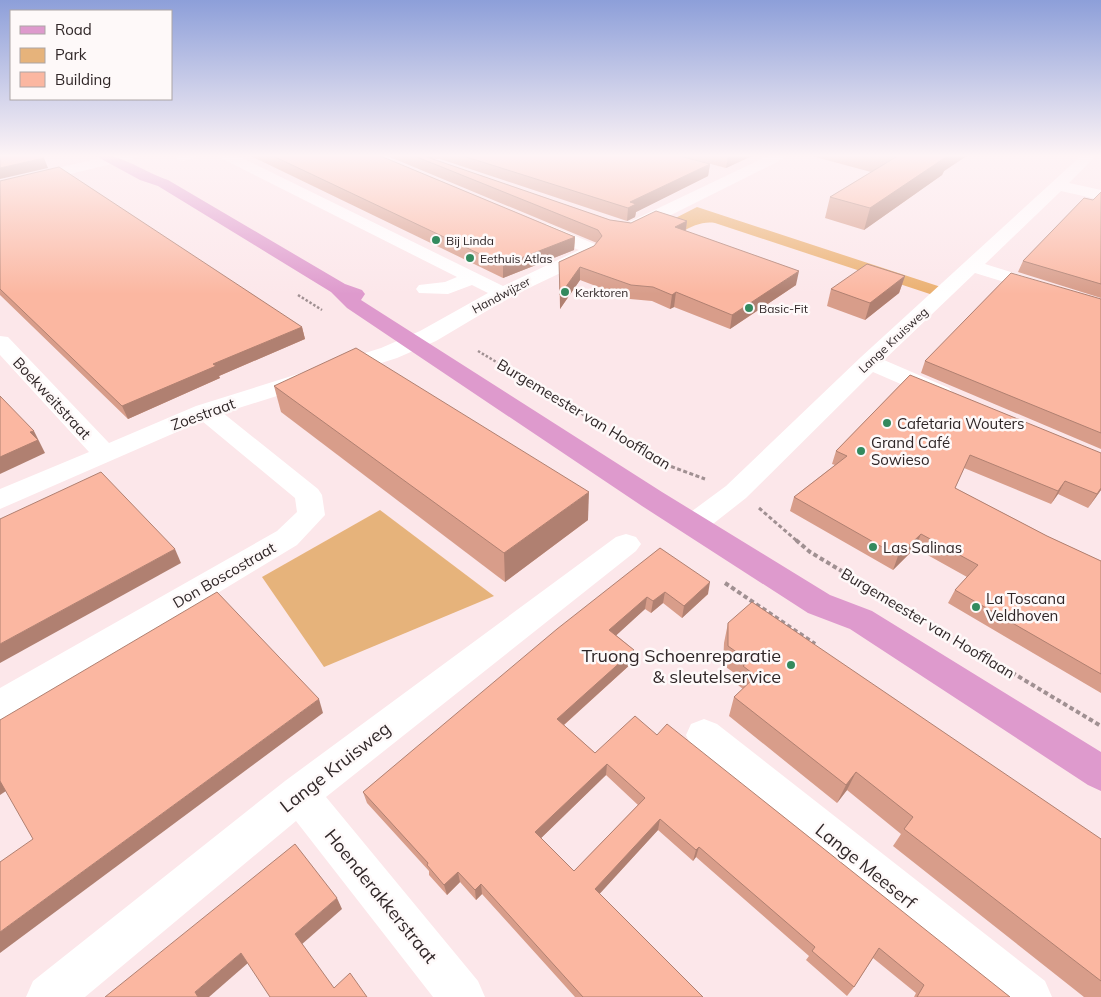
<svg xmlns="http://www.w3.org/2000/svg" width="1101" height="997" viewBox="0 0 1101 997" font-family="Mulish,sans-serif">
  <rect width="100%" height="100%" fill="#fce7ea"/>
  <polygon fill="#e6b37b" points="380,510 494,596 324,667 262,577"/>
  <path fill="#ebb070" d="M 697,207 L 944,288 L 936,296 L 715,223 C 703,221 692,226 682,232 L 658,227 Z"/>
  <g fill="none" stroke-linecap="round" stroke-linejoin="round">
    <g stroke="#a09092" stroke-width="2.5" stroke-dasharray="2.5 2" stroke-linecap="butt">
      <polyline points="298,295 322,310"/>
      <polyline points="478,351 528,381"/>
    </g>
    <g stroke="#a09092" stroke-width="3" stroke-dasharray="4 2.5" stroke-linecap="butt">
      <polyline points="526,380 667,465 705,479"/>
      <polyline points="759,508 797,541"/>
    </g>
    <g stroke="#a09092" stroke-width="4" stroke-dasharray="4.5 3" stroke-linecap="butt">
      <polyline points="796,540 810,552 880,594"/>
      <polyline points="725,583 815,644"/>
      <polyline points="941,630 1101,726"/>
    </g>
    <g fill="#fff" fill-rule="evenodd">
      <polygon points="114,155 138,155 136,158 0,191 0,181"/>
      <polygon points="177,155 197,155 195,158 183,161 178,160 176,157"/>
      <polygon points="219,155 236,155 503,286 579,250 535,232 532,228 535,224 547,224 597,245 600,249 592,258 510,297 436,341 397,358 223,413 318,489 322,495 325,515 297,545 13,717 0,721 0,688 277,531 297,512 295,498 202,421 0,509 0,489 89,452 0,355 0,336 8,337 109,443 196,406 381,348 420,331 488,293 472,285 448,294 419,293 416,289 419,285 445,282 457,277 221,158"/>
      <path d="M 373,155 L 395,155 C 391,161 380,163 373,161 L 371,158 Z"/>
      <polygon points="770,155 787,155 785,158 635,233 623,233 620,229 623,225"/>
      <polygon points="1082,155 1097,155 1069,183 1101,190 1101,200 1061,191 985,264 1101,300 1101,312 975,273 884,360 949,388 953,393 949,398 941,400 933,398 873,372 746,498 704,531 694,534 684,531 680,524 684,517 726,486 861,357"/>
      <polygon points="626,534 636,537 641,544 636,551 326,797 478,981 485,997 433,997 296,821 85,997 26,997 33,981 285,781 616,537"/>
      <polygon points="704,719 717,724 1045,981 1052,997 993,997 691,746 686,735 691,724"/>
    </g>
    <path fill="#de9acd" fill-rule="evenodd" d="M 94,155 C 119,152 144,172 168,180 L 345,284 L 362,290 L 365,294 L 361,300 L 662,492 L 830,595 L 872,611 L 1101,752 L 1101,791 L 1088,785 L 850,629 L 808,613 L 642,506 L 347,308 L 331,292 L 158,186 L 140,180 Z"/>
  </g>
  <g fill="#d89d8a" fill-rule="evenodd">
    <polygon points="249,155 378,155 575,237 574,250 503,278"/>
    <polygon points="385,155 676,155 710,164 708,176 636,212 635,217 627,221 440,159 432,159 610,220 631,223 687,221 686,231 796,285 730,329 674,307 670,309 652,301 630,299 580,280 560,309 559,262 594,246 597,243"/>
    <polygon points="677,155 754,155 726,168"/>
    <polygon points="808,155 968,155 944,171 942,175 864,230 825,218 830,197 871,172"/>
    <polygon points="0,181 302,327 305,339 219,376 220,378 128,419 0,295"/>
    <polygon points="1101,192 1101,298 1018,272 1023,261 1093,200"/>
    <polygon points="905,276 899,293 865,320 827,306 831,289"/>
    <polygon points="1101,299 1101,449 921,373 925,361"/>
    <polygon points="910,375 1101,490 1088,508 1058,494 1051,504 964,468 955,488 1047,536 1101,561 1101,693 948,603 955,590 967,577 915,548 893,570 790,511 794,497 835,465 832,464 836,451"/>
    <polygon points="274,386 588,520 505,582 281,412"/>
    <path d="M 660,548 L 708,594 L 682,618 L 663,603 L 651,613 L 645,609 L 616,635 L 634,650 L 633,662 L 564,725 L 595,753 L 657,735 L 1010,997 L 914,997 L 916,993 L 873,958 L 854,987 L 847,996 L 806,960 L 809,956 L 696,857 L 693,861 L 658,830 L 599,894 L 703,997 L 575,997 L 482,894 L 476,900 L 460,882 L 447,895 L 429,875 L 429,871 L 367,803 L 363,792 ZM 606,775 L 638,805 L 574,871 L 541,838 Z"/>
    <polygon points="728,623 1101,839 1101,997 1084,997 893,846 901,834 847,790 837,803 729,716 734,697 743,689 738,685 740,677 723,665 724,643"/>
  </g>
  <g fill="#b08071">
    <polygon points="424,155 433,155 433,158 428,161"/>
    <polygon points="731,155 754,155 726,168 728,156"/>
    <polygon points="945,155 968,155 944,171 942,175 864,230 870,208"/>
    <polygon points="44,158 48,168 0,179 0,168"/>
    <polygon points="710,164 708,176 636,212 635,217 627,221 628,208 630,202"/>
    <polygon points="687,221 685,234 675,227"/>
    <polygon points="575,237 574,250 503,278 503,265"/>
    <polygon points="580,267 580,280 560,309 560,295"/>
    <polygon points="799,271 796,285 730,329 732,315"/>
    <polygon points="905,276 899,293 865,320 870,303"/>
    <polygon points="676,292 674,307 670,309 672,295"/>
    <polygon points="302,327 305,339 219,376 220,378 128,419 122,406 213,364"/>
    <polygon points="34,431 45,453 0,474 0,457 30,432"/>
    <polygon points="1065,481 1058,494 1051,504 1058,491"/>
    <polygon points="1101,488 1101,490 1088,508 1097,494"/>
    <polygon points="589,492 588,520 505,582 504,553"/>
    <polygon points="921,534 915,548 893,570 898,556"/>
    <polygon points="175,549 181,563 0,663 0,644"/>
    <polygon points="710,582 708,594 682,618 684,606"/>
    <polygon points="665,592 663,603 651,613 653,601"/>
    <polygon points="647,597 645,609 609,642 609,630"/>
    <polygon points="634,650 633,662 557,731 557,719"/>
    <polygon points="319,699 323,713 0,953 0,932"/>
    <polygon points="607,764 606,775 536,843 535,832"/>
    <polygon points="856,772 847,790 837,803 846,785"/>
    <polygon points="0,779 9,789 0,795"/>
    <polygon points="660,819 658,830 594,900 595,889"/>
    <polygon points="699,847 696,857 693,861 696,850"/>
    <polygon points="458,872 460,882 447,895 444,885"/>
    <polygon points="481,884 482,894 476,900 475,890"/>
    <polygon points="337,898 342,909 301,945 295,934"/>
    <polygon points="241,953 248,963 209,997 198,997 195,992"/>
  </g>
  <g fill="#fbb7a1" stroke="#b08071" fill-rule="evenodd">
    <polygon points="0,155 39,155 44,158 0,168"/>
    <polygon points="271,155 378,155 575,237 503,265"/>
    <polygon points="412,155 426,155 427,157 610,220 631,223 656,211 687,221 675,227 799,271 732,315 676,292 672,295 653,287 631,285 580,267 560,295 559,262 594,246 602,236 598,230"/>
    <polygon points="460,155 676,155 710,164 630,202 636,204 628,208"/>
    <polygon points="721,155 731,155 728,156"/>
    <polygon points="886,155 949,155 870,208 830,197 896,157"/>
    <polygon points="59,167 302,327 213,364 216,366 122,406 0,289 0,181"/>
    <polygon points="1101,192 1101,284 1023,261 1084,198 1093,200"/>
    <polygon points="867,264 905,276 870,303 831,289"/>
    <polygon points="1011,273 1101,299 1101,433 925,361"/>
    <polygon points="356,348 589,492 504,553 274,386"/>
    <polygon points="910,375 1101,453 1101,488 1097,494 1065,481 1058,491 970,455 955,488 1047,536 1101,561 1101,674 955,590 978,565 921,534 898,556 794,497 847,456 836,451"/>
    <polygon points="0,396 34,431 30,432 38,440 0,457"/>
    <polygon points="101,472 175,549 0,644 0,519"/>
    <path d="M 660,548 L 710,582 L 684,606 L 665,592 L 653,601 L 647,597 L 609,630 L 634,650 L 557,719 L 595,753 L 635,716 L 657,735 L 667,724 L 1010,997 L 917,997 L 924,985 L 879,948 L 854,987 L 812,951 L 815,947 L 699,847 L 696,850 L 660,819 L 595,889 L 703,997 L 583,997 L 481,884 L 475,890 L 458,872 L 444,885 L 427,865 L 428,863 L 363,792 L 557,629 ZM 607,764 L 645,798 L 574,871 L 535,832 Z"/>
    <polygon points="217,592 319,699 0,932 0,862 33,839 0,781 0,720"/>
    <polygon points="752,602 1101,839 1101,981 904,829 913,817 856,772 846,785 734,697 756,676 743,666 749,661 728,646 728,623"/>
    <polygon points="295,844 337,898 295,934 334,988 350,973 367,997 270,997 241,953 195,992 198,997 105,997"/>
  </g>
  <linearGradient id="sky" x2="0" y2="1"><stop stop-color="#8d9fd9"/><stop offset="0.53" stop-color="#fef4f6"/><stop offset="1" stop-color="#fef4f6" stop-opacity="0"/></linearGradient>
  <rect width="1101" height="294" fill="url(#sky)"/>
  <g fill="#338a5e" stroke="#fef9f9" stroke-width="2">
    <circle cx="436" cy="240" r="5"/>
    <circle cx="470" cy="258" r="5"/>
    <circle cx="565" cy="292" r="5"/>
    <circle cx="749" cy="308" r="5"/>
    <circle cx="887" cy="423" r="5"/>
    <circle cx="861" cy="451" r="5"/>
    <circle cx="873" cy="547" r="5"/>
    <circle cx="976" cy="607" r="5"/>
    <circle cx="791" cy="665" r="5"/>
  </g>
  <g text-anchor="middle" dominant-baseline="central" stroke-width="5" stroke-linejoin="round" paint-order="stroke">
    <g font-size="12" fill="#302728" stroke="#fef9f9" text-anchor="start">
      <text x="446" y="240">Bij Linda</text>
      <text x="480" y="258">Eethuis Atlas</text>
      <text x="575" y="292">Kerktoren</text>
      <text x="759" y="308">Basic-Fit</text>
    </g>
    <g font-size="12" fill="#302728" stroke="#fef9f9">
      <text transform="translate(501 295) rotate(-28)">Handwijzer</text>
      <text transform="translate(893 340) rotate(-43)">Lange Kruisweg</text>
    </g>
    <g font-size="15" fill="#302728" stroke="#fef9f9">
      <text transform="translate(52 398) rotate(47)">Boekweitstraat</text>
      <text transform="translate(203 414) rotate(-20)">Zoestraat</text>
      <text transform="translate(584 414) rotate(31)">Burgemeester van Hoofflaan</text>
      <text transform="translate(224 575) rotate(-30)">Don Boscostraat</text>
      <text transform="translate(928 623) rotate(31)">Burgemeester van Hoofflaan</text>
    </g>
    <g font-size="15" fill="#302728" stroke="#fef9f9" text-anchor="start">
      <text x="897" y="423">Cafetaria Wouters</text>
      <text x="871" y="442">Grand Café<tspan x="871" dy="17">Sowieso</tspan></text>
      <text x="883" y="547">Las Salinas</text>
      <text x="986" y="598">La Toscana<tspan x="986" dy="17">Veldhoven</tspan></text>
    </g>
    <g font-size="18" fill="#302728" stroke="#fef9f9" text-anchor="end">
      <text x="781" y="655">Truong Schoenreparatie<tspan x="781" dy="21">&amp; sleutelservice</tspan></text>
    </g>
    <g font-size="18" fill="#302728" stroke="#fef9f9">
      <text transform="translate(335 767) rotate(-38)">Lange Kruisweg</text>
      <text transform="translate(866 866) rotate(39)">Lange Meeserf</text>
      <text transform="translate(381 896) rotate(51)">Hoenderakkerstraat</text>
    </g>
  </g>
  <rect x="10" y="10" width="162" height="90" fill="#fef9f9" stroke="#aca5a5"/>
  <rect x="20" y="26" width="25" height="8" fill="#de9acd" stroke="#aca5a5"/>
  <text x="55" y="35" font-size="15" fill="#302728">Road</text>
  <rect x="20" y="48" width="25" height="15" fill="#e6b37b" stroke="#aca5a5"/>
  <text x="55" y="60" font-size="15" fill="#302728">Park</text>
  <rect x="20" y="72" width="25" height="15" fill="#fbb7a1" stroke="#aca5a5"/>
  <text x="55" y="85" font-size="15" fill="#302728">Building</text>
</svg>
